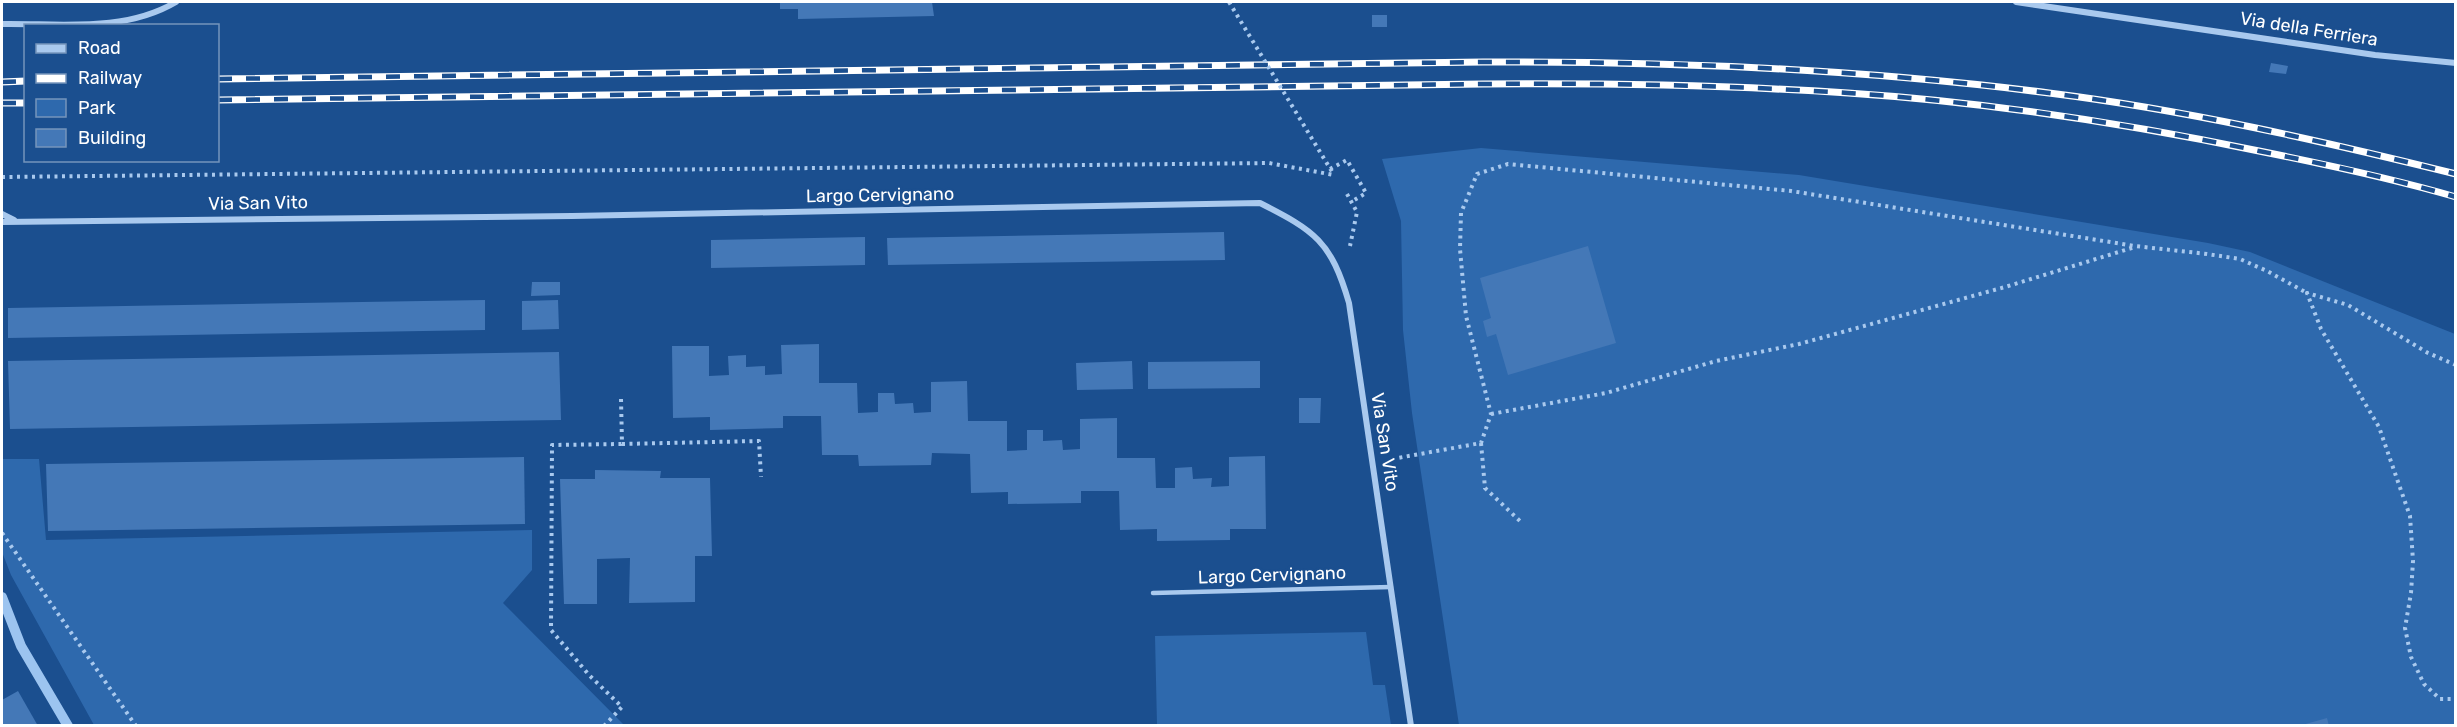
<svg xmlns="http://www.w3.org/2000/svg" width="2457" height="727" viewBox="0 0 2457 727" font-family="Rubik,sans-serif">
  <rect width="100%" height="100%" fill="#1b4f8f"/>
  <g fill="#2e69ad">
    <polygon points="1481,148 1799,175 2208,243 2250,252 2455,334 2455,725 1459,725 1412,413 1403,330 1401,221 1382,159"/>
    <polygon points="2,459 39,459 46,540 532,530 532,570 503,603 624,725 94,725 11,575 2,552"/>
    <polygon points="1366,632 1373,685 1385,685 1391,725 1157,725 1155,636"/>
  </g>
  <g fill="none" stroke-linecap="round" stroke-linejoin="round">
    <polyline stroke="#9cc4f0" stroke-width="10" points="2,597 21,646 68,726"/>
  </g>
  <g fill="#4478b7">
    <polygon points="780,2 932,2 934,16 798,19 798,9 780,9"/>
    <rect x="1372" y="15" width="15" height="12"/>
    <polygon points="2271,63 2288,66 2286,74 2269,72"/>
    <polygon points="1224,232 1225,260 888,265 887,238"/>
    <polygon points="865,237 865,265 711,268 711,240"/>
    <polygon points="1588,246 1616,343 1508,375 1496,334 1487,337 1483,321 1491,318 1480,278"/>
    <polygon points="532,282 560,282 560,295 531,296"/>
    <polygon points="485,300 485,330 8,338 8,308"/>
    <polygon points="558,300 559,329 522,330 522,301"/>
    <polygon points="819,344 819,383 857,383 858,413 878,412 878,393 894,393 895,404 913,403 914,413 931,412 931,382 967,381 968,421 1007,421 1007,451 1027,450 1027,430 1043,430 1043,441 1062,440 1063,450 1080,449 1080,419 1117,418 1117,458 1155,458 1156,488 1175,488 1175,468 1192,467 1193,479 1212,478 1211,487 1229,486 1229,457 1265,456 1266,529 1230,529 1230,540 1157,541 1157,529 1120,530 1119,491 1081,491 1081,503 1008,504 1008,492 971,493 970,454 932,453 931,465 859,466 858,455 822,455 821,416 783,416 783,428 710,430 710,417 673,418 672,346 709,346 709,376 729,375 728,356 746,355 746,367 765,366 765,375 782,374 781,345"/>
    <polygon points="559,352 561,420 10,429 8,361"/>
    <polygon points="1132,361 1133,389 1077,390 1076,363"/>
    <polygon points="1260,361 1260,388 1148,389 1148,362"/>
    <polygon points="1299,398 1321,398 1320,423 1299,423"/>
    <polygon points="524,457 525,524 48,531 46,464"/>
    <polygon points="595,470 661,471 660,478 710,478 712,556 695,556 695,602 629,603 630,558 597,559 597,604 564,604 560,479 595,479"/>
    <polygon points="18,691 38,726 2,726 2,700"/>
    <polygon points="2327,718 2329,726 2302,726 2302,725"/>
  </g>
  <g fill="none" stroke-linecap="round" stroke-linejoin="round">
    <g stroke="#a9c9ee" stroke-width="4" stroke-dasharray="3 4.5" stroke-linecap="butt">
      <polyline points="1330,169 1347,160 1366,193 1351,202"/>
      <polyline points="2,177 1269,163 1334,175"/>
      <polyline points="1347,194 1357,212 1350,246"/>
      <polyline points="2456,365 2428,353 2348,305 2307,293 2321,329 2379,427 2397,479 2410,516 2413,561 2411,593 2405,628 2411,657 2424,684 2440,699 2456,699"/>
      <polyline points="621,399 622,444 759,441 761,477"/>
      <polyline points="1491,414 1606,393 1716,361 1799,344 2005,287 2135,247"/>
      <polyline points="1481,443 1485,488 1521,522"/>
      <polyline points="1392,459 1481,443 1491,414 1466,316 1460,249 1461,213 1477,174 1508,164 1791,191 2135,246 2207,254 2240,259 2267,271 2307,293"/>
      <polyline points="2,533 136,726"/>
      <polyline points="604,726 622,707 589,675 551,630 552,445 622,444"/>
    </g>
    <polyline stroke="#a9c9ee" stroke-width="4.5" points="1153,593 1391,587"/>
    <g stroke="#a9c9ee" stroke-width="6">
      <polyline points="2016,2 2375,55 2456,63"/>
      <path d="M 2,24 C 59,23 124,33 176,2"/>
      <polyline points="2,214 14,220"/>
      <path d="M 2,222 L 572,216 L 1260,203 C 1315,231 1331,241 1349,303 L 1411,726"/>
    </g>
    <g stroke="#fff" stroke-width="7">
      <g id="rail">
        <path d="M 218,79 L 1483,62 C 1673,61 1861,69 2049,93 C 2186,110 2322,141 2456,174"/>
        <polyline points="2,82 26,81"/>
        <path d="M 218,100 L 1483,84 C 1605,83 1727,85 1848,93 C 1986,102 2124,123 2259,151 C 2324,164 2391,178 2456,197"/>
        <polyline points="2,103 26,103"/>
      </g>
    </g>
    <use href="#rail" stroke="#1b4f8f" stroke-width="4.5" stroke-dasharray="14" stroke-linecap="butt"/>
    <polyline stroke="#a9c9ee" stroke-width="4" stroke-dasharray="3 4.5" stroke-linecap="butt" points="1229,2 1334,175"/>
  </g>
  <g text-anchor="middle" dominant-baseline="central" stroke-width="5" stroke-linejoin="round" paint-order="stroke">
    <g font-size="18" fill="#fff" stroke="#1b4f8f">
      <text transform="translate(2309 29) rotate(9)">Via della Ferriera</text>
      <text transform="translate(880 195) rotate(-1)">Largo Cervignano</text>
      <text transform="translate(258 203) rotate(-1)">Via San Vito</text>
      <text transform="translate(1385 442) rotate(81)">Via San Vito</text>
      <text transform="translate(1272 575) rotate(-2)">Largo Cervignano</text>
    </g>
  </g>
  <rect width="2457" height="727" fill="none" stroke="#ffffff" stroke-width="6"/>
  <rect x="24" y="24" width="195" height="138" fill="#1b4f8f" stroke="#7695bc" stroke-width="1.5"/>
  <rect x="36" y="44" width="30" height="9" fill="#a9c9ee" stroke="#7695bc" stroke-width="1.5"/>
  <text x="78" y="54" font-size="18" fill="#ffffff">Road</text>
  <rect x="36" y="74" width="30" height="9" fill="#ffffff" stroke="#7695bc" stroke-width="1.5"/>
  <text x="78" y="84" font-size="18" fill="#ffffff">Railway</text>
  <rect x="36" y="99" width="30" height="18" fill="#2e69ad" stroke="#7695bc" stroke-width="1.5"/>
  <text x="78" y="114" font-size="18" fill="#ffffff">Park</text>
  <rect x="36" y="129" width="30" height="18" fill="#4478b7" stroke="#7695bc" stroke-width="1.5"/>
  <text x="78" y="144" font-size="18" fill="#ffffff">Building</text>
</svg>
